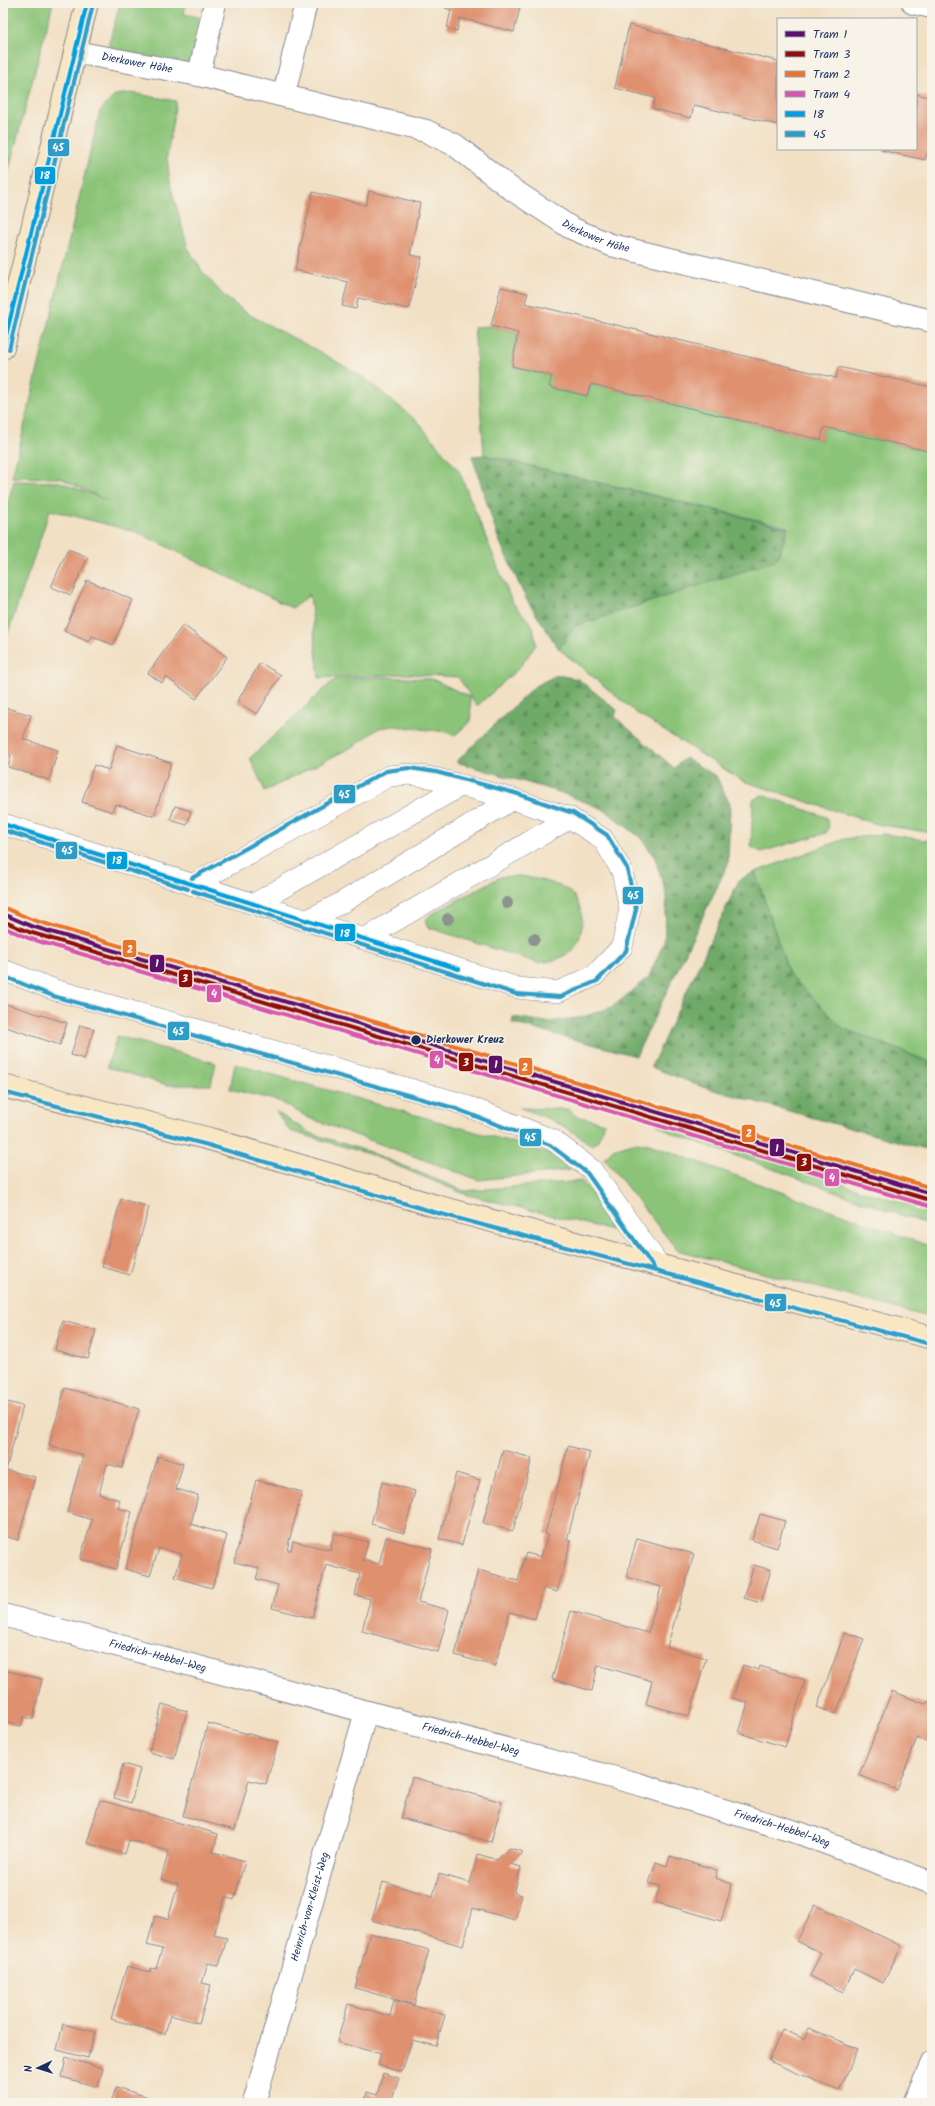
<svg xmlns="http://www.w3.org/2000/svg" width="935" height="2106" viewBox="0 0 935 2106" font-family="Kalam,sans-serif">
  <defs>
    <pattern id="forest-firs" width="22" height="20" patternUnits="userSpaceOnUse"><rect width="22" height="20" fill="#70aa68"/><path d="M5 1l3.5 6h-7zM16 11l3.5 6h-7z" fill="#5b8b59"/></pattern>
  </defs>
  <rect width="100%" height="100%" fill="#f7f3e8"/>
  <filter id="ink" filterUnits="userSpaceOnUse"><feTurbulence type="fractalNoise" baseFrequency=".025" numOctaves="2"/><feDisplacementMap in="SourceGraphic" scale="8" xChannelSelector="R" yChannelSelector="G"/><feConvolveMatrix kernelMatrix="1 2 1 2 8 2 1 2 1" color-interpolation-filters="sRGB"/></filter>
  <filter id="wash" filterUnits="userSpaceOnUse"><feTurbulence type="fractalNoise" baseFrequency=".012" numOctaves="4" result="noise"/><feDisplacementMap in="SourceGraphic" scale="16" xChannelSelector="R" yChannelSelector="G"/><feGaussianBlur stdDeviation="0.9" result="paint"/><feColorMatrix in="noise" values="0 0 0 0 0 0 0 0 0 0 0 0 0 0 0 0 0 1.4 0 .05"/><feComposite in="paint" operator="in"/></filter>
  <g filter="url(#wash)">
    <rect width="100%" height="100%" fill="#f2e0c4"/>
    <g fill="#8bc478" stroke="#537a6b">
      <polygon points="3,3 53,3 3,192"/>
      <polygon points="120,3 186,3 184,14 212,20 199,75 105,58"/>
      <polygon points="132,93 176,101 167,157 171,188 188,248 202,271 224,296 248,314 322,353 366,379 418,422 459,471 512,602 533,626 536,645 519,668 477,706 458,677 405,674 319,678 310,596 307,595 309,596 292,608 137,532 50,510 7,636 3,635 3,520 14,481 60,482 106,500 60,478 12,477 100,111 115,95"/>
      <polygon points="491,326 518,333 512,366 552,376 550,388 587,396 591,384 821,440 824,427 932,452 932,833 876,824 743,781 638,714 559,649 575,626 777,560 788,527 484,455 474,327"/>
      <polygon points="384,677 432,679 470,697 471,721 454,736 447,732 394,726 379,728 354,746 265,791 250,758 335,679"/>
      <polygon points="762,795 826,817 829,826 826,833 761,852 751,847 753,800"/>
      <polygon points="884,834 932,841 932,1063 843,1028 789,974 755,872 844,839"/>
      <path d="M 522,876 C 536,879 565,884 574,896 C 586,912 585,943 567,954 C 558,960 549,962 538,963 L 427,927 L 425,920 L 430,915 L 500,877 Z"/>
      <polygon points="117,1036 216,1063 211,1085 167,1085 107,1067"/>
      <polygon points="235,1064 515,1143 548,1154 571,1170 479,1180 309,1118 279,1101 230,1089"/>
      <path d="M 520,1108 L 568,1109 L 576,1116 L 605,1123 L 597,1142 L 591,1145 C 568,1127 548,1117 520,1108 Z"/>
      <polygon points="276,1112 310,1133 370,1152 464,1191 582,1181 610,1219 611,1230 464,1194 369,1154 290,1131"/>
      <polygon points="652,1117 866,1192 932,1211 932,1226 669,1132 657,1124"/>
      <polygon points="636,1142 649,1144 932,1247 932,1318 677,1250 604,1158 613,1149"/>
    </g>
    <g fill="url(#forest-firs)" stroke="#466c63">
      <polygon points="484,455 788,528 777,560 575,626 559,649 526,599 498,538 472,456"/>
      <polygon points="557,675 578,679 617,710 615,717 674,768 685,758 716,776 730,804 728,864 636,1056 512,1023 513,1017 547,1022 583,1017 612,1007 648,978 664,942 667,897 655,858 642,839 603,809 559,792 456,762 535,686"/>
      <polygon points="755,872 789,974 843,1028 932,1063 932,1151 703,1087 651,1067 739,880"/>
    </g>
    <g id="blocks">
      <g fill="#df906e">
        <polygon points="447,3 521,3 514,32 460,18 457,31 447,28 451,10 445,8"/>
        <polygon points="629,25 778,61 778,125 694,105 691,118 653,109 655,98 615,88"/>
        <polygon points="916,94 932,98 932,148 929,147 925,160 880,150 916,149"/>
        <polygon points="369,191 420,203 410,255 422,257 409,309 358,298 356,309 342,306 348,282 295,270 313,192 366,205"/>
        <polygon points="501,287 528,293 525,303 836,378 838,367 932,387 932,452 824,427 821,440 591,384 587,396 549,387 552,376 512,366 518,333 491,326"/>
        <polygon points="68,549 88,557 71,595 51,587"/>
        <polygon points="87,580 133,600 113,645 92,636 89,642 64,631"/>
        <polygon points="183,625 227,657 196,699 166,677 162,683 148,673"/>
        <polygon points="260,663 281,675 257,714 237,702"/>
        <polygon points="3,707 31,715 23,739 58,750 49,780 8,767 11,755 3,753"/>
        <polygon points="117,745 171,763 154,816 115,804 112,812 82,802 94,765 109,770"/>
        <polygon points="175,806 191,811 187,825 170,820"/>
        <polygon points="3,1003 67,1023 60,1045 3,1026"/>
        <polygon points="80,1025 94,1029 84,1059 71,1055"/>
        <polygon points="121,1199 149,1207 130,1275 102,1267"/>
        <polygon points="63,1321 96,1330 88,1359 55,1350"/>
        <polygon points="65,1388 139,1409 122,1468 107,1464 99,1494 120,1500 118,1508 132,1512 116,1569 80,1559 92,1520 67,1512 83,1455 49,1445"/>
        <polygon points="3,1401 23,1406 6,1470 35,1477 18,1540 3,1536"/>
        <polygon points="568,1446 590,1452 567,1540 571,1541 557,1592 543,1588 535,1619 510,1612 495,1666 455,1655 478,1570 518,1581 526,1553 541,1557 548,1534 545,1534"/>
        <polygon points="503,1450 532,1458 513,1531 483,1523"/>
        <polygon points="158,1456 183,1464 176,1489 198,1495 191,1524 227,1535 212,1588 175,1577 182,1554 159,1548 150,1576 125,1569"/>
        <polygon points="456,1473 480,1480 462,1545 439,1539"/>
        <polygon points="256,1480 302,1492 287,1550 291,1550 293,1541 330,1550 334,1533 368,1542 363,1560 379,1564 386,1537 432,1549 418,1602 449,1610 438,1652 362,1631 370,1599 355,1595 360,1574 326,1565 312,1618 272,1608 278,1585 256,1579 259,1568 234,1562"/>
        <polygon points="382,1482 415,1491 404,1533 371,1524"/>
        <polygon points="760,1514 785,1521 777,1548 752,1540"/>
        <polygon points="637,1538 694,1554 667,1647 706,1658 689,1716 646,1704 652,1681 598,1665 592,1691 552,1679 571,1611 648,1633 661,1587 626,1577"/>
        <polygon points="754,1565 771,1570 761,1603 744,1598"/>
        <polygon points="845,1632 864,1639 836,1714 817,1707"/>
        <polygon points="743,1665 759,1670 760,1666 805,1680 785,1747 739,1733 748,1703 733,1698"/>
        <polygon points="3,1670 42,1679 33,1719 24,1717 21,1726 3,1722"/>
        <polygon points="892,1691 925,1704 932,1699 932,1743 917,1738 897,1790 859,1775"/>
        <polygon points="162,1704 187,1711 174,1759 149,1752"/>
        <polygon points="208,1723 278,1742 266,1784 249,1780 235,1830 183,1816"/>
        <polygon points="123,1764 140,1769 131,1803 114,1798"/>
        <polygon points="412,1777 502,1802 491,1842 401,1818"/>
        <polygon points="100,1800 218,1834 213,1852 245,1861 234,1900 225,1897 214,1935 227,1938 219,1966 208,1963 202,1983 211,1985 199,2023 170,2015 165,2034 111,2019 127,1966 150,1972 151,1968 156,1969 162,1949 147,1945 155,1916 168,1919 178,1884 161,1879 169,1851 129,1840 125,1854 87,1843"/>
        <polygon points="510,1848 523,1852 510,1864 521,1867 514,1893 522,1895 515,1920 473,1908 463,1946 372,1920 383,1882 433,1896 439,1874 470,1883 478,1854 497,1860"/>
        <polygon points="670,1856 717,1870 715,1878 732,1884 721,1921 655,1902 660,1886 649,1883 656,1862 667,1866"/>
        <polygon points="815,1905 902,1946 883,1983 854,1969 843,1992 810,1976 821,1953 797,1941"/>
        <polygon points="370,1933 429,1950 414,2005 355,1988"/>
        <polygon points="394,2000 445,2015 436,2046 412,2040 402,2072 378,2065 381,2054 337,2042 348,2004 390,2016"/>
        <polygon points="63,2024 95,2032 88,2058 57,2050"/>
        <polygon points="809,2028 858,2049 839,2091 769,2061 782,2029 804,2039"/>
        <polygon points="66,2058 103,2068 98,2087 62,2077"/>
        <polygon points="383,2073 399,2078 391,2103 364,2103 367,2092 377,2095"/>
        <polygon points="116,2087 167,2103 111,2103"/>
      </g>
    </g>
  </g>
  <g filter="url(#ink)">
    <use href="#blocks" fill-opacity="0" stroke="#868891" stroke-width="1"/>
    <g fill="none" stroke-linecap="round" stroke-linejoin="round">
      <g stroke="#868891" stroke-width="22">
        <g id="lane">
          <polyline points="3,824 518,988 558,992 594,976 622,947 630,909 622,871 603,839 570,818 513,799 434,778 409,774 389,776 192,885"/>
          <polyline points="254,904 462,785"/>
          <polyline points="306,921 341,903 513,799"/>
          <polyline points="364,939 570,818"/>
          <polyline points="3,970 55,990 456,1102 553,1140 591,1169 659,1265"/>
        </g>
      </g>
      <g stroke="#868891" stroke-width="24">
        <g id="street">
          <polyline points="913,3 932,7"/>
          <path id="s1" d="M 75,52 L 199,75 L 426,131 L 455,145 L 510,188 L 571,228 L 611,245 L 932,321"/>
          <polyline points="199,75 215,3"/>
          <polyline points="284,94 306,3"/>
          <path id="s2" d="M 3,1615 L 638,1784 L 802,1834 L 932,1883"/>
          <path id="s3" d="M 254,2103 L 366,1712"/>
          <polyline points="914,2103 932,2063"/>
        </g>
      </g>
      <g stroke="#868891" stroke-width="24">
        <g id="secondary">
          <polyline points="3,348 87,3"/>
          <polyline points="3,1086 210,1139 436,1206 932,1338"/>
        </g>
      </g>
      <use href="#lane" stroke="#fff" stroke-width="21"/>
      <use href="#street" stroke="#fff" stroke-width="22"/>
      <use href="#secondary" stroke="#f9e7c3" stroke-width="22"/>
      <g stroke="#f7f3e8" stroke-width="7">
        <g id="bus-1">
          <polyline points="3,348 87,3"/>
          <polyline points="3,824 459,969"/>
        </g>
      </g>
      <g stroke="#f7f3e8" stroke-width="7">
        <g id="bus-2">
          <polyline points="9,349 93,4"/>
          <polyline points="3,830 188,889"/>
          <polyline points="192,878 386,771 409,768 436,772 515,793 573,813 607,835 627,868 636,909 626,951 597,981 560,997 516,994 193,891"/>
          <polyline points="3,976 53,996 454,1108 550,1145 587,1173 654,1268"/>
          <polyline points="3,1092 208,1145 434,1212 930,1344"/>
        </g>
      </g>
      <use href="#bus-1" stroke="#009edd" stroke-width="4"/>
      <use href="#bus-2" stroke="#2d9dc8" stroke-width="4"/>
      <g stroke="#f7f3e8" stroke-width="7">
        <polyline id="tram-1" points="3,914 31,926 932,1194"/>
      </g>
      <g stroke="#f7f3e8" stroke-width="7">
        <polyline id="tram-2" points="3,921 29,932 930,1200"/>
      </g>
      <g stroke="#f7f3e8" stroke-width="7">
        <polyline id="tram-3" points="5,908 33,920 932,1188"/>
      </g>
      <g stroke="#f7f3e8" stroke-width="7">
        <polyline id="tram-4" points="3,927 28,938 929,1206"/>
      </g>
      <use href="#tram-1" stroke="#5d106a" stroke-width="4"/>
      <use href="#tram-2" stroke="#8d110a" stroke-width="4"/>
      <use href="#tram-3" stroke="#e8752a" stroke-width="4"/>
      <use href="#tram-4" stroke="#d758ab" stroke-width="4"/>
    </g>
    <g fill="#8b938f">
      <circle cx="507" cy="903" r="6"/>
      <circle cx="448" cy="919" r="6"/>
      <circle cx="534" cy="939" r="6"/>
    </g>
  </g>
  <circle fill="#1b2f5e" stroke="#f7f3e8" stroke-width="1.5" cx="416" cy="1040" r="5.5"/>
  <g text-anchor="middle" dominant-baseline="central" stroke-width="3" stroke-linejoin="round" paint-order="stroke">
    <g font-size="11" fill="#1b2f5e" stroke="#f7f3e8">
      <text stroke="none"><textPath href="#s1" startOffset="63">Dierkower Höhe</textPath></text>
      <text stroke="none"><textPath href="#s1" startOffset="561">Dierkower Höhe</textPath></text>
      <text stroke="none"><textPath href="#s2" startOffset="160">Friedrich-Hebbel-Weg</textPath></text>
      <text stroke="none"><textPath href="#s2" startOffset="484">Friedrich-Hebbel-Weg</textPath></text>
      <text stroke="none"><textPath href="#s2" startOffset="808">Friedrich-Hebbel-Weg</textPath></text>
      <text stroke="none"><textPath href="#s3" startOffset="204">Heinrich-von-Kleist-Weg</textPath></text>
    </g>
    <g font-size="11" font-weight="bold" fill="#1b2f5e" stroke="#f7f3e8" text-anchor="start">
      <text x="426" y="1040">Dierkower Kreuz</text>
    </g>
  </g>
  <g stroke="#f7f3e8" stroke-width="1.5">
    <rect x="47" y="138" width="23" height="19" rx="4" fill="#2d9dc8"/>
    <rect x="34" y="166" width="22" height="19" rx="4" fill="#009edd"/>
    <rect x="333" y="784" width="23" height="20" rx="4" fill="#2d9dc8"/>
    <rect x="55" y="841" width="23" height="19" rx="4" fill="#2d9dc8"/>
    <rect x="106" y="851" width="22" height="19" rx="4" fill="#009edd"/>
    <rect x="622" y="886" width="22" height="19" rx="4" fill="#2d9dc8"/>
    <rect x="334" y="923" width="22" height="19" rx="4" fill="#009edd"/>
    <rect x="122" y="939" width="15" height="19" rx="4" fill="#e8752a"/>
    <rect x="149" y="954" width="16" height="19" rx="4" fill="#5d106a"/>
    <rect x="178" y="969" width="15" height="19" rx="4" fill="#8d110a"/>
    <rect x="206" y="984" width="16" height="19" rx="4" fill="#d758ab"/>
    <rect x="167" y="1021" width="23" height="20" rx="4" fill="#2d9dc8"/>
    <rect x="429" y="1050" width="15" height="19" rx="4" fill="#d758ab"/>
    <rect x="458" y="1052" width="16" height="20" rx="4" fill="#8d110a"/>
    <rect x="488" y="1055" width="15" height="19" rx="4" fill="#5d106a"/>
    <rect x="518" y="1057" width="15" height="19" rx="4" fill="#e8752a"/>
    <rect x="741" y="1124" width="15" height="19" rx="4" fill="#e8752a"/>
    <rect x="519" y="1128" width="23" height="19" rx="4" fill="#2d9dc8"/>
    <rect x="769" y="1138" width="16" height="19" rx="4" fill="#5d106a"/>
    <rect x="796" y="1153" width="16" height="19" rx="4" fill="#8d110a"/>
    <rect x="824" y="1168" width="16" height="19" rx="4" fill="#d758ab"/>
    <rect x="764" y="1293" width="23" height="19" rx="4" fill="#2d9dc8"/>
  </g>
  <g font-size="11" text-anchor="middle" font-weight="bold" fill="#fff">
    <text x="58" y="151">45</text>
    <text x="45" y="179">18</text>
    <text x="344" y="798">45</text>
    <text x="67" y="854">45</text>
    <text x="117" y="864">18</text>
    <text x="633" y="899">45</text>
    <text x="345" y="937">18</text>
    <text x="130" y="953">2</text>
    <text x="157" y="967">1</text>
    <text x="185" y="982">3</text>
    <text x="214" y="997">4</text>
    <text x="178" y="1035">45</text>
    <text x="437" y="1063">4</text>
    <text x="466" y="1066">3</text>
    <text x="496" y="1068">1</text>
    <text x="525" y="1071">2</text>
    <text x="749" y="1137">2</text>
    <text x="530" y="1141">45</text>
    <text x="777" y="1152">1</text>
    <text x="804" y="1166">3</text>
    <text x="832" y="1181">4</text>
    <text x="775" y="1307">45</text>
  </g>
  <rect width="935" height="2106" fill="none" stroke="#f7f3e8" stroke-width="16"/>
  <rect x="777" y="18" width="140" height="132" fill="#f7f3e8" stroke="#9fa5b1"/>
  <rect x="785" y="31" width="20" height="6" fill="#5d106a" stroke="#9fa5b1"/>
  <text x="813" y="38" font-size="12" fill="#1b2f5e">Tram 1</text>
  <rect x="785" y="51" width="20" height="6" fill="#8d110a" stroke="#9fa5b1"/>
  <text x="813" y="58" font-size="12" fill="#1b2f5e">Tram 3</text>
  <rect x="785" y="71" width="20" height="6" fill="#e8752a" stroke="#9fa5b1"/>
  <text x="813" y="78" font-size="12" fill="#1b2f5e">Tram 2</text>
  <rect x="785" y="91" width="20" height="6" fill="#d758ab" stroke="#9fa5b1"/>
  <text x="813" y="98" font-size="12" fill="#1b2f5e">Tram 4</text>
  <rect x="785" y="111" width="20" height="6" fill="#009edd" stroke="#9fa5b1"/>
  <text x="813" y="118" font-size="12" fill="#1b2f5e">18</text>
  <rect x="785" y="131" width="20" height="6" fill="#2d9dc8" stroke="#9fa5b1"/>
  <text x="813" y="138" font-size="12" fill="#1b2f5e">45</text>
  <g transform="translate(38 2068) rotate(266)" stroke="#f7f3e8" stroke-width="3" paint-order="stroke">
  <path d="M0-3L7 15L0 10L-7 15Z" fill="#1b2f5e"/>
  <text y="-6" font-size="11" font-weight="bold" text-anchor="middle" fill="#1b2f5e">N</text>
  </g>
</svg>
